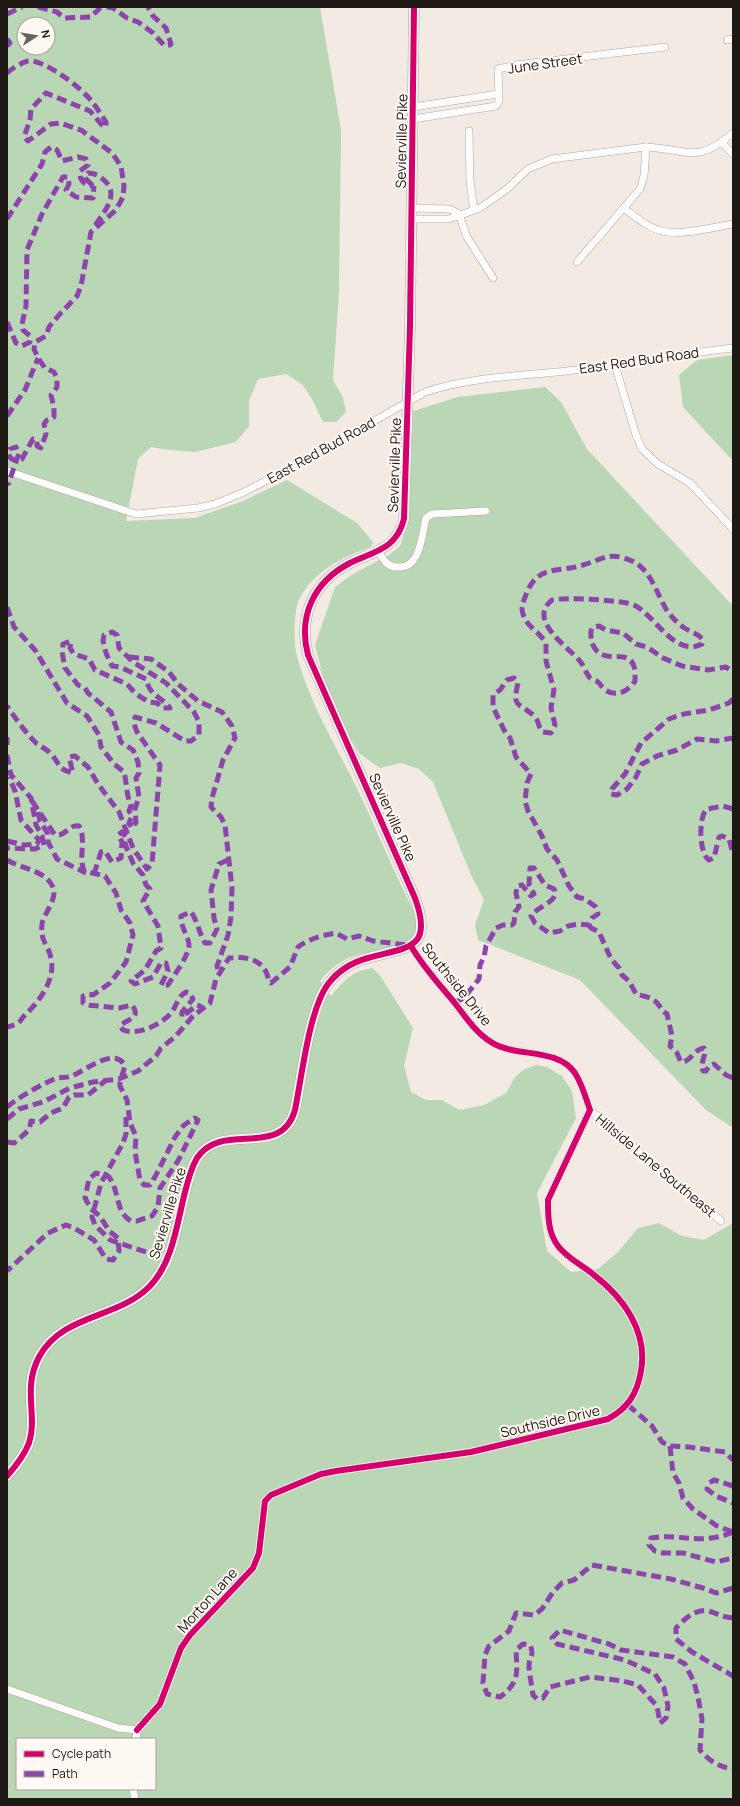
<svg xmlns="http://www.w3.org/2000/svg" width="740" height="1806" viewBox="0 0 740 1806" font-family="Manrope,sans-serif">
  <rect width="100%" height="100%" fill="#f3eae3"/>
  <g fill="#b9d7b4" fill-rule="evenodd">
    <path d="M 7,7 L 320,7 L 341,130 L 339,292 L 333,380 L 343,397 L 346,412 L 336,422 L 323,422 L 313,401 L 303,385 L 286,374 L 258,379 L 249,401 L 249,426 L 236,442 L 195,452 L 169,450 L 151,447 L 138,459 L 126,521 L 195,518 L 243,501 L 287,480 L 357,523 L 373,542 L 371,547 C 342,557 314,571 299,599 C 294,610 293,644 297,656 C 310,706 340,752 362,799 C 379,835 394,873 413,909 C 416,918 419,926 414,935 C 408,948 365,951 351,957 C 338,962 329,970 320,981 L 331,996 C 345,980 351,971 373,968 L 381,977 L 413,1028 L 404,1066 L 411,1092 L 426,1100 L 442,1100 L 459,1110 L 484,1105 L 506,1093 L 515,1077 L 523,1070 L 536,1065 L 547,1067 L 562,1076 L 572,1091 L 576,1118 L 537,1193 L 547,1251 L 571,1272 L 598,1269 L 619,1251 L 638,1228 L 659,1223 L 682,1236 L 704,1240 L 733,1223 L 733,1799 L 7,1799 ZM 24,24 L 48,24 L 48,48 L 24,48 ZM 17,1739 L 155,1739 L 155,1789 L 17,1789 Z"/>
    <polygon points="733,355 733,461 683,407 679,375 697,360"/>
    <polygon points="545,387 561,402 587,449 733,606 733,1128 706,1110 580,980 478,940 475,925 484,900 471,875 433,782 419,769 401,763 380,768 359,753 330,703 315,645 335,587 353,574 389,555 400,546 409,521 413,411 458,397"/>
  </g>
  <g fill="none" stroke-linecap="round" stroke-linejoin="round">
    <g stroke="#afa7a2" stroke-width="8">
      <g id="street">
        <polyline points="727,40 733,39"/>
        <polyline points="413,107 498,94"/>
        <polyline points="413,119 496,106 499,101 498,69 516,65 665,47"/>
        <polyline points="469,131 470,181 474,210"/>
        <polyline points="721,142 733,154"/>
        <polyline points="412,208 450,209 459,214"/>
        <path d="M 625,209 C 636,217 648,228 662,231 C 681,236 713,227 733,224"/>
        <polyline points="459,214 467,237 493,278"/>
        <path d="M 412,219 L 449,219 L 480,208 L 507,189 L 528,169 L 552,159 L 646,147 C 688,149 696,165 733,133"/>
        <polyline points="577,262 640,189 644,176 646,147"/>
        <polyline points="615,365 636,435 642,449 658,464 690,483 733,529"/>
        <path d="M 7,471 L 136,514 L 198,508 L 215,504 L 242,493 L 295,466 L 425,392 C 469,377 521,376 567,371 C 622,364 677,354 733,348"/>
        <path d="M 379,552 C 384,561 388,568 400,567 C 421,567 422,533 426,518 L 432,514 L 486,511"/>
        <polyline points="590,1110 721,1221"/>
        <polyline points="7,1689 118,1728 137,1730"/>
        <path d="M 137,1730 L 160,1704 L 181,1648 L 190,1635 L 253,1568 L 259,1553 L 265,1501 L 271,1495 L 321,1474 L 336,1471 L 471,1452 L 608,1419 C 628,1408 637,1394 641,1371 C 648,1332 624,1298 594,1275 C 582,1265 568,1259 558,1246 C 548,1233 548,1216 548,1200 L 590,1110 C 586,1098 582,1084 575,1073 C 557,1047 515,1058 491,1042 C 475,1032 465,1016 454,1002 C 439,984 423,967 411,946"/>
        <polyline points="136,1739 137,1730"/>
        <polyline points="133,1789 135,1799"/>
      </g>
    </g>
    <g stroke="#afa7a2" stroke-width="11">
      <path id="secondary" d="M 7,1476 C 15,1467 24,1456 29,1443 C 38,1416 22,1389 39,1357 C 62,1314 117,1319 149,1287 C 173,1263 177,1223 185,1192 C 188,1180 191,1168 197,1158 C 222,1120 281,1160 295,1110 C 302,1076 309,1010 328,984 C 338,971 353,962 368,958 C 407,947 434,950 415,898 L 308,655 C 298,617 313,582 350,563 C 374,551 396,550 404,519 L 410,326 L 414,7"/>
    </g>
    <use href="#street" stroke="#fdfcfb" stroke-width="7"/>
    <use href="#secondary" stroke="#f7f3f1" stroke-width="10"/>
    <g stroke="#8e44ad" stroke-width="5" stroke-dasharray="10 5" stroke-linecap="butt">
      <polyline points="38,7 57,12 64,18 91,17 100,8 107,7 113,8 127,18 138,22 153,33 162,43 165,46 170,45 171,44 166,28 153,16 148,7"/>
      <polyline points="7,14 22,7"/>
      <polyline points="7,39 10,43 7,46"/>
      <path d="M 7,73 C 13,68 20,63 28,61 C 43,59 77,85 86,95 C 94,102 100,114 106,122 L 106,127 L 101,124 L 90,111 L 46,93 L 31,109 L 30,120 L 24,137 L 28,141 L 51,124 L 60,123 L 81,130 L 112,153 L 121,166 L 124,186 L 123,197 L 116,210 L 91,232 L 81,286 L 77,296 L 59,315 L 49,327 L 46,336 L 35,342 L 34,349 L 38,358 L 45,368 L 54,372 L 57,378 L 57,387 L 51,395 L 54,408 L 54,417 L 47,420 L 44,424 L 46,434 L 41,448 L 37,446 L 37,440 L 33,439 L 22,459 C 16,462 10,460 8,453 L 10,449 L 16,447 L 19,453 L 18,456 L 10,479 L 9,483 L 7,484"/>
      <path d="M 92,185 L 85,178 L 88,173 C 95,173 100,176 105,181 C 121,197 101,214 93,229"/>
      <path d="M 7,219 L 42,164 L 45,152 L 51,147 L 57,150 L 62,161 L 78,157 L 86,159 L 88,165 L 80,171 C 79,181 84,185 94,186"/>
      <polyline points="7,322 16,343 22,346 30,342 30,336 23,330 22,324 26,306 27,250 42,214 63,177 68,177 69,184 66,190 76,197 93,198 94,186"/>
      <polyline points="7,416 25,390 38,358"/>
      <path d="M 7,607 L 14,627 L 35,650 L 67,703 L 87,716 L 99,735 L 101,747 L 114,764 L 124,772 C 127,783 126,795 131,805 L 129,811 L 132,816 L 129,823 L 132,828 L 136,822 L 135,809 L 139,797 L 136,778 L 139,773 L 138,762 L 133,750 L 121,742 L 111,712 L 88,693 L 85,688 L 78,685 L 65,668 L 62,652 L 63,644 L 71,641 L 70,648 L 74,654 L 89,659 L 95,670 L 127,684 L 136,694 L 149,702 L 157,703 L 162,708 L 170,708 C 161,696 150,697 146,679 L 120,667 L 112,666 L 106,653 L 103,641 L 104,635 L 112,632 L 117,635 L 119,648 L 133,662 L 166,683 L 194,712 L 199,722 L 199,735 L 191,741 L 185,741 L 156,723 L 135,717 L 134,724 L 137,732 L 160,765 L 152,864 L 147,869 L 133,848 L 119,812 L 98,784 L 88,767 L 75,756 L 69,757 L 73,773 C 57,769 61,765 51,754 C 47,749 41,747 36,743 C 25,732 16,719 7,706"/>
      <polyline points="129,657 151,659 169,672 178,684 198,701 222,712 232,726 235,738 223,760 212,798 211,807 221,817 225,825 232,888 231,917 228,935 217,966 219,974"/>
      <polyline points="733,699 729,703 709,710 684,714 669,719 641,743 625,774 612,789 611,794 617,795 627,789 636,777 642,764 657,756 677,750 697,739 716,741 733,738"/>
      <polyline points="7,737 7,745"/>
      <polyline points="7,755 11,775 31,798 36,825 42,836 44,845 35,849 7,848"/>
      <path d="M 32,801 L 55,835 C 66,837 68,824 79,826 C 87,840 78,856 84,871 L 105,876 L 116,893 L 121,910 L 130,923 L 133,935 L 126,962 L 110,983 L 93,995 L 88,994 L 83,996 L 83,1003 L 87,1005 L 119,1008 L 132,1005 C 142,1018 127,1019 120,1026 L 123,1030 C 138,1036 162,1024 171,1013 C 177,1006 177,997 186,992 L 190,993 L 193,999 L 182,1012 L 182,1017 L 197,1005 L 200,1006 L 202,1010"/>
      <path d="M 733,809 L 723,806 L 707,809 C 698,816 699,854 709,860 L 714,858 L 719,837 L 722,836 L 729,839 L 733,854"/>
      <polyline points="38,812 40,821 48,834 48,842 57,859 86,873"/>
      <polyline points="7,841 24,845 37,844 39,840 21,820 15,791 9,777"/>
      <path d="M 7,860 C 22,869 45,870 53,887 C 58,899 44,913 42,924 C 40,943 48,943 51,958 C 56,980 39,1002 24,1016 C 22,1018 21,1021 18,1023 C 15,1025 11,1026 7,1027"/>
      <path d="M 94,874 L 101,852 L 105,851 L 112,862 L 121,858 L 122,842 L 118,835 L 122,832 L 126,837 L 125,844 L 133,863 L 143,875 L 146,885 L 150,889 L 143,901 L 158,926 L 161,948 L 156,951 L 145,970 L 131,981 L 135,984 L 153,977 L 161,963 L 166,963 L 168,971 L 161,985 L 168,985 C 174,975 188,957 189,946 C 189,936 180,927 181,916 L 191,912 C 198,922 199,933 205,943 L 210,943 L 217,929 L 214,918 L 211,890 L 219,864 L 228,860"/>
      <path d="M 589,925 L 591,928 L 599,932 L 611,959 L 619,968 L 622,975 L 629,981 L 636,994 C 643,996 653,997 658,1004 C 661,1008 662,1011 667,1014 L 672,1036 L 670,1046 L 677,1053 L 681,1062 C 691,1062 694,1049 704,1048 C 707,1056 699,1063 703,1071 L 706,1071 L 709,1066 L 714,1064 L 726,1075 L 733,1078"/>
      <path d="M 454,1002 L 463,999 L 479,979 L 480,965 L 484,957 L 486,946 L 496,928 L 503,925 L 512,925 L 514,923 L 515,912 L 519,907 L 516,893 L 517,886 L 522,885 L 531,896 L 534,894 L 529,885 L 530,868 L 534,868 L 545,885 L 554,889 C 561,901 536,907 531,916 L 535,923 L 549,933 L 560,931 L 568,926 L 579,924 L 589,925 L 592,918 L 598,914 L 596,907 L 585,899 L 577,897 L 569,886 L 557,860 L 547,849 L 542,836 L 528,811 L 525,801 L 527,783 L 531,774 L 516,757 L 510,738 L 504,730 L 493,707 L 493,695 L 500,690 L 507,680 L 514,678 L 518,683 C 512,709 518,701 534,716 C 539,720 538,728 543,732 L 551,733 L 555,725 L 551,708 L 554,690 L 546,661 L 546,643 C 538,630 524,626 522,609 C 522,603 525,598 527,592 C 539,564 559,573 583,565 C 604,559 609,551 632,561 C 652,570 657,596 668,612 C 673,618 677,623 683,627 C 690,632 698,633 703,640 L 702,644 C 675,658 655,615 634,605 C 623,600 564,597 552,600 C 527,620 567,646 579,660 C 584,665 586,674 590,678 C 592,680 596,680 598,682 C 601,684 601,687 604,689 C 615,698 628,692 635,681 C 635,674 636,665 630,660 C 620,651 601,665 592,643 C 591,638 590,632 592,628 L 599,626 L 606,630 L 623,633 L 636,644 L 647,647 L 663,658 L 682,666 L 708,670 L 726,667 L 733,672"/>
      <path d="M 7,1107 C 19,1097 42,1084 57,1078 C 62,1077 67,1078 72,1076 C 86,1070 115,1046 125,1066 L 120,1082 L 120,1086 L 127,1100 L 130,1123 L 136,1136 L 135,1152 L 140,1180 L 144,1185 L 150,1185 L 156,1175 L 175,1137 L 184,1125 L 195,1118 L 198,1120 L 178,1161 L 160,1188 L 158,1207 L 152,1216 L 137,1221 L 131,1221 C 115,1212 120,1192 109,1177 L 96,1173 L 89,1179 L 85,1198 L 91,1209 L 100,1216 L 109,1231 L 118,1238 L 119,1251 L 113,1260 L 106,1259 L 94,1240 L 74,1228 L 66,1225 L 48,1233 L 7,1271"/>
      <polyline points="126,1117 126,1134 123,1143 101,1183 92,1217 95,1225 110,1240 167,1259"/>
      <path d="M 7,1119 L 19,1109 L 43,1102 L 70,1088 L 93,1082 L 119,1079 L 138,1071 L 156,1056 L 161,1048 L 175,1037 L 193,1016 L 210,1003 L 216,979 L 229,958 C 249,956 265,960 269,981 L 271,983 L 290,967 L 298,947 C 309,939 322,935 336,933 L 347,939 L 359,936 L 373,941 L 407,945"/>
      <polyline points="7,1142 14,1143 29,1130 31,1121 40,1122 51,1113 63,1108 69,1097 74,1095 88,1095 105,1081"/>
      <polyline points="628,1405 652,1426 662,1442 670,1446 689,1447 725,1452 733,1460"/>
      <polyline points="670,1446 673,1473 679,1483 683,1498 693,1509 717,1526 733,1532"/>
      <polyline points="733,1486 714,1480 709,1483 707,1489 716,1496 733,1503"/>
      <path d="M 733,1532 C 701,1546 681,1533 651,1538 L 649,1545 L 655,1551 L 663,1553 L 683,1553 L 716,1562 L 733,1558"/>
      <path d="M 733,1588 L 716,1593 L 703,1588 L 671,1579 L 592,1565 L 574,1580 L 562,1583 L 553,1592 L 542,1609 L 534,1615 L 516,1613 L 509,1631 L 489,1646 L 485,1655 L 483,1683 L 487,1694 L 500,1697 C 520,1682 517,1673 516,1650 L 523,1644 L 530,1645 C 535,1656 529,1656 529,1666 C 529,1673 532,1686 533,1695 L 537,1699 L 543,1698 L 550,1687 L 590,1677 L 623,1681 L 638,1685 L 657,1706 L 660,1723 L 666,1718 L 668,1706 L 664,1688 L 655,1674 L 625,1660 L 557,1644 L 552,1638 L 560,1630 L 609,1644 L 621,1650 L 673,1657 L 685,1664 L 694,1682 L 698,1697 L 702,1719 L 700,1750 C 709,1761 719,1767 733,1769"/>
      <path d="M 733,1618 C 721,1617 719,1614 709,1611 C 696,1608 683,1620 676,1628 L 676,1639 L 692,1652 L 733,1676"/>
    </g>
    <g stroke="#fff8f3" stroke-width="8">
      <g id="cycleway">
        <path d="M 7,1476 C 15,1467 24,1456 29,1443 C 38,1416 22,1389 39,1357 C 62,1314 117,1319 149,1287 C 173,1263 177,1223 185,1192 C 188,1180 191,1168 197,1158 C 222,1120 281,1160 295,1110 C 302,1076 309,1010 328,984 C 338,971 353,962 368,958 C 407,947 434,950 415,898 L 308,655 C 298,617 313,582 350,563 C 374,551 396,550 404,519 L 410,326 L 414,7"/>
        <path d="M 137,1730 L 160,1704 L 181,1648 L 190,1635 L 253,1568 L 259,1553 L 265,1501 L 271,1495 L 321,1474 L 336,1471 L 471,1452 L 608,1419 C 628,1408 637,1394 641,1371 C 648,1332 624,1298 594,1275 C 582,1265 568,1259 558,1246 C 548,1233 548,1216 548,1200 L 590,1110 C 586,1098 582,1084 575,1073 C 557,1047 515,1058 491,1042 C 475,1032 465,1016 454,1002 C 439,984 423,967 411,946"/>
      </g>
    </g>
    <use href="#cycleway" stroke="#d6006c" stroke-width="6"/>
  </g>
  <g text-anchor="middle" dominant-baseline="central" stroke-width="4" stroke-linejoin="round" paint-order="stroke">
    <g font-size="14" fill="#1e1814" stroke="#fff8f3">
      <text transform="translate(545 63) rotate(-8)">June Street</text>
      <text transform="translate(401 141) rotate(-89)">Sevierville Pike</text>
      <text transform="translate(639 360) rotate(-8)">East Red Bud Road</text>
      <text transform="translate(321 450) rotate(-29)">East Red Bud Road</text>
      <text transform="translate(394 465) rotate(-88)">Sevierville Pike</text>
      <text transform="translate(393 817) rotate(66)">Sevierville Pike</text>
      <text transform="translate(457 984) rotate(51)">Southside Drive</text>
      <text transform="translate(656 1165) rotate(40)">Hillside Lane Southeast</text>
      <text transform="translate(167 1213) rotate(-73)">Sevierville Pike</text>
      <text transform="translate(550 1421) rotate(-13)">Southside Drive</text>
      <text transform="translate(207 1600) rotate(-48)">Morton Lane</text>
    </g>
  </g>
  <rect width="740" height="1806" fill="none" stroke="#1e1814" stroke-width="16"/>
  <rect x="16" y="1738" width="140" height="52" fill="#fff8f3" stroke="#a59e9a"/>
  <rect x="24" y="1751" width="20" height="6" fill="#d6006c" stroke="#a59e9a"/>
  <text x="52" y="1758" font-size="12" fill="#1e1814">Cycle path</text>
  <rect x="24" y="1771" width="20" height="6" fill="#8e44ad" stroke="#a59e9a"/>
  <text x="52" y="1778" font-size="12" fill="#1e1814">Path</text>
  <g transform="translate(36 36) rotate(78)"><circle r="19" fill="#fff8f3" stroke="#a59e9a"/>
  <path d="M0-3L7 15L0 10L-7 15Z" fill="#69625c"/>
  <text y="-6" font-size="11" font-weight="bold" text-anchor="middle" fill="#1e1814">N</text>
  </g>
</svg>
